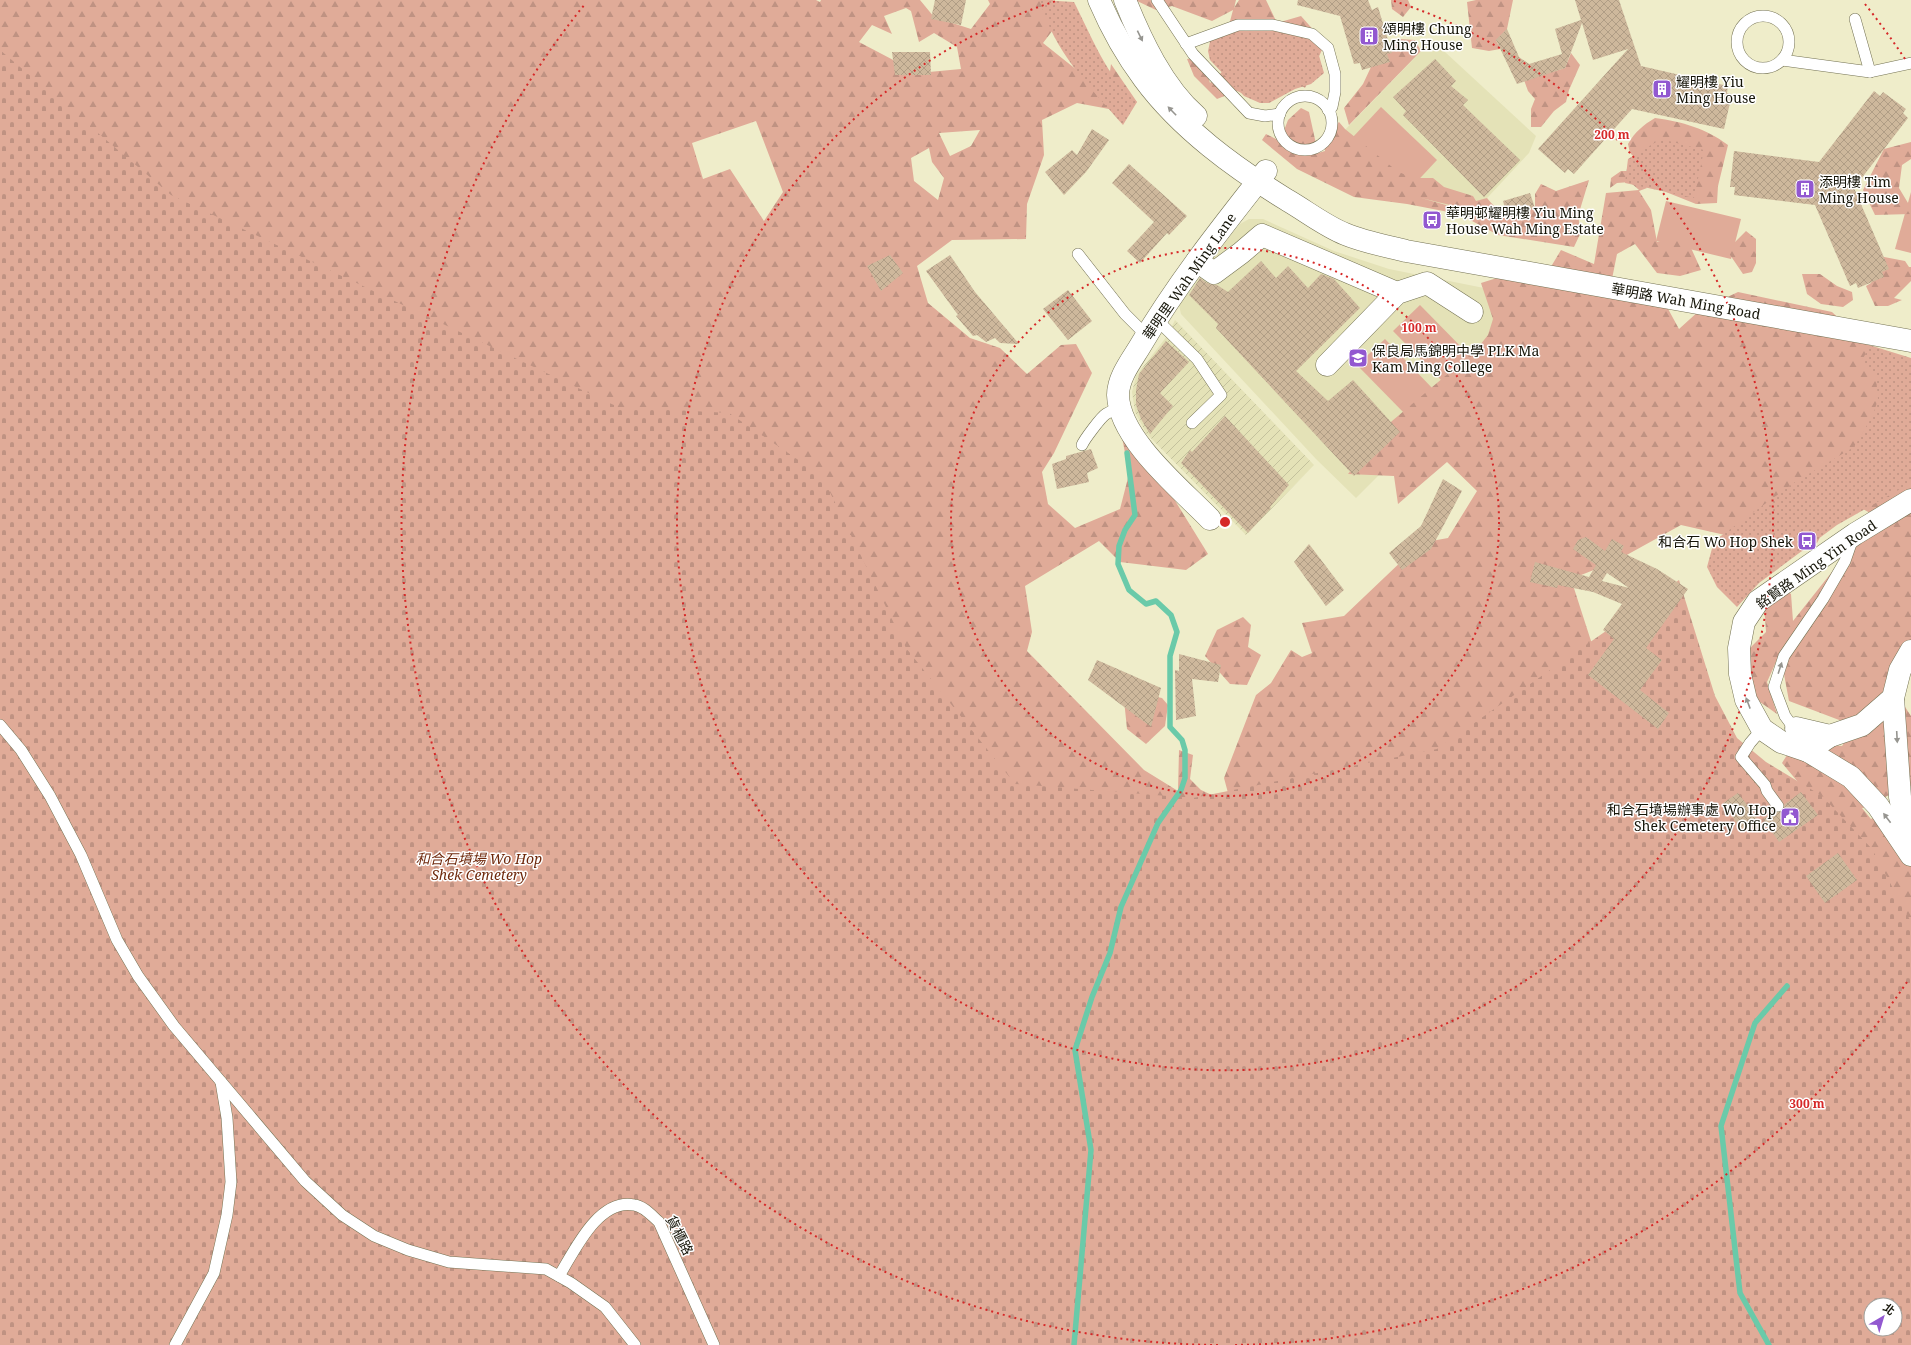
<svg xmlns="http://www.w3.org/2000/svg" width="1911" height="1345" viewBox="0 0 1911 1345" font-family="'Noto Serif','Noto Sans TC',serif">
  <defs>
    <pattern id="industrial-furrows" width="10" height="10" patternUnits="userSpaceOnUse"><rect width="10" height="10" fill="#e4e2b7"/><path d="M-1 1l2-2M0 10L10 0M9 11l2-2" fill="none" stroke="#c3c19c"/></pattern>
    <pattern id="forest-firs" width="22" height="20" patternUnits="userSpaceOnUse"><rect width="22" height="20" fill="#e0ab98"/><path d="M5 1l3.5 6h-7zM16 11l3.5 6h-7z" fill="#bf9282"/></pattern>
    <pattern id="cemetery-stones" width="16" height="16" patternUnits="userSpaceOnUse"><rect width="16" height="16" fill="#e0ab98"/><path d="M2 7V4a2 2 0 0 1 4 0v3zM10 15v-3a2 2 0 0 1 4 0v3z" fill="#bf9282"/></pattern>
    <pattern id="park-dots" width="8" height="8" patternUnits="userSpaceOnUse"><rect width="8" height="8" fill="#e0ab98"/><path d="M2 2h.1M6 6h.1" fill="none" stroke="#bf9282" stroke-width="1.8" stroke-linecap="round"/></pattern>
    <pattern id="building-cross-hatch" width="8" height="8" patternUnits="userSpaceOnUse"><rect width="8" height="8" fill="#ceb89c"/><path d="M0 0l8 8M0 8l8-8" fill="none" stroke="#b09d85"/></pattern>
  </defs>
  <rect width="100%" height="100%" fill="#efedca"/>
  <g fill="#e4e2b7">
    <polygon points="1432,40 1536,136 1529,153 1475,211 1402,195 1339,136"/>
    <polygon points="1249,219 1263,219 1334,251 1389,269 1509,293 1509,327 1407,447 1356,498 1316,459 1181,314 1179,305 1230,236 1240,224"/>
  </g>
  <polygon fill="url(#industrial-furrows)" points="1175,320 1314,465 1246,535 1146,433 1135,412 1132,392 1136,376 1167,336"/>
  <g fill="#e0ab98">
    <polygon points="1381,107 1437,160 1409,190 1353,137"/>
    <polygon points="1911,192 1911,253 1895,249"/>
    <polygon points="1666,201 1741,219 1731,259 1656,241"/>
    <polygon points="1420,305 1470,356 1443,382 1393,331"/>
    <polygon points="1385,339 1434,390 1407,416 1357,365"/>
  </g>
  <g fill="url(#forest-firs)" fill-rule="evenodd">
    <path d="M 0,0 L 816,0 L 820,2 L 821,0 L 920,0 L 934,17 L 971,29 L 990,4 L 988,0 L 1053,0 L 1056,26 L 1043,43 L 1107,94 L 1111,64 L 1137,102 L 1125,112 L 1077,103 L 1042,120 L 1044,155 L 1027,204 L 1026,239 L 952,240 L 917,266 L 928,303 L 970,338 L 1000,348 L 1027,374 L 1061,345 L 1076,344 L 1092,373 L 1054,453 L 1042,472 L 1048,504 L 1075,528 L 1120,509 L 1129,474 L 1122,437 L 1166,486 L 1208,554 L 1186,570 L 1120,562 L 1099,541 L 1025,586 L 1032,632 L 1027,651 L 1144,770 L 1178,791 L 1179,750 L 1193,755 L 1190,779 L 1201,790 L 1231,804 L 1224,778 L 1256,695 L 1271,683 L 1291,650 L 1302,657 L 1312,653 L 1302,623 L 1344,616 L 1406,557 L 1426,542 L 1448,538 L 1477,491 L 1447,462 L 1398,504 L 1394,476 L 1348,474 L 1392,421 L 1476,350 L 1488,335 L 1493,319 L 1481,283 L 1519,271 L 1546,275 L 1561,250 L 1594,264 L 1606,193 L 1639,190 L 1630,182 L 1617,183 L 1610,188 L 1611,178 L 1621,171 L 1633,171 L 1647,188 L 1639,191 L 1651,210 L 1657,242 L 1687,239 L 1701,270 L 1680,276 L 1657,273 L 1635,244 L 1617,254 L 1610,289 L 1661,296 L 1679,329 L 1700,310 L 1738,292 L 1832,312 L 1866,344 L 1911,358 L 1911,643 L 1888,681 L 1911,716 L 1911,786 L 1887,796 L 1869,807 L 1862,808 L 1871,819 L 1894,807 L 1911,827 L 1911,1071 L 1305,964 L 0,180 ZM 906,8 L 911,11 L 919,42 L 934,33 L 957,47 L 961,69 L 918,73 L 859,42 L 872,25 L 892,34 L 884,16 ZM 756,121 L 783,192 L 764,221 L 730,169 L 703,179 L 692,143 ZM 980,130 L 971,146 L 950,156 L 939,133 ZM 929,148 L 932,162 L 944,178 L 938,200 L 914,181 L 911,158 ZM 1847,500 L 1870,513 L 1875,530 L 1843,558 L 1793,621 L 1791,594 L 1772,580 L 1758,597 L 1765,617 L 1766,632 L 1750,648 L 1748,684 L 1760,702 L 1777,714 L 1767,682 L 1780,653 L 1789,701 L 1855,726 L 1842,746 L 1814,743 L 1794,744 L 1782,763 L 1813,800 L 1601,672 L 1571,579 L 1614,562 L 1681,525 L 1800,552 L 1817,543 L 1825,528 Z"/>
    <polygon points="1135,0 1236,0 1234,8 1239,0 1266,0 1277,23 1301,16 1325,43 1305,88 1270,66 1256,99 1237,91 1217,99 1194,76 1187,59 1203,58 1210,83 1223,71 1221,55 1233,10 1212,21 1172,6 1156,10"/>
    <polygon points="1391,0 1408,0 1411,7 1403,17 1392,9"/>
    <polygon points="1476,0 1513,0 1507,29 1496,40 1500,49 1489,51 1472,48 1467,2"/>
    <polygon points="1400,39 1415,40 1421,51 1349,125 1344,108 1363,84 1371,67"/>
    <polygon points="1571,53 1580,65 1569,90 1566,102 1554,111 1541,127 1531,127 1531,109 1535,99 1528,91 1524,80 1565,68"/>
    <path d="M 1301,108 L 1309,112 L 1318,153 L 1325,151 L 1324,136 L 1339,122 L 1345,129 L 1397,171 L 1412,178 L 1433,178 L 1444,187 L 1473,196 L 1476,201 L 1487,198 C 1504,219 1511,214 1535,208 L 1535,194 L 1541,184 L 1556,191 L 1589,180 L 1578,216 L 1581,232 L 1574,247 L 1498,235 L 1459,214 L 1407,204 L 1354,197 L 1297,169 L 1262,140 L 1266,134 L 1280,141 L 1288,120 ZM 1421,198 L 1475,211 L 1481,205 L 1475,213 Z"/>
    <path d="M 1655,118 C 1683,122 1705,128 1728,145 L 1718,186 L 1717,203 L 1696,204 L 1666,192 L 1643,156 L 1633,156 L 1630,153 L 1628,144 C 1635,132 1643,125 1655,118 Z"/>
    <polygon points="1911,142 1911,159 1902,165 1899,188 1911,208 1911,214 1875,215 1863,190 1884,149"/>
    <polygon points="1746,231 1756,239 1756,263 1752,272 1743,274 1726,249 1733,244"/>
    <polygon points="1879,256 1905,261 1909,267 1911,267 1911,281 1894,298 1902,300 1888,306 1875,306 1866,286 1871,283"/>
    <polygon points="1802,274 1820,274 1837,286 1852,292 1853,300 1843,307 1821,304 1807,294"/>
    <polygon points="1243,617 1251,625 1248,647 1261,655 1247,685 1230,684 1205,656 1217,630"/>
    <polygon points="1123,690 1162,698 1168,705 1165,726 1146,744 1127,729"/>
  </g>
  <path fill="url(#cemetery-stones)" fill-rule="evenodd" d="M 0,50 L 171,195 L 618,407 L 729,413 L 822,476 L 906,648 L 1015,784 L 1193,798 L 1437,749 L 1679,580 L 1715,696 L 1737,738 L 1766,762 L 1822,796 L 1872,849 L 1911,922 L 1911,1345 L 0,1345 ZM 1871,1305 L 1895,1305 L 1895,1329 L 1871,1329 Z"/>
  <g fill="url(#park-dots)">
    <path d="M 1040,0 L 1074,2 C 1089,31 1110,84 1137,102 L 1123,125 C 1090,87 1053,51 1040,0 Z"/>
    <polygon points="1263,19 1282,22 1312,31 1324,73 1311,84 1295,89 1269,103 1260,103 1244,96 1210,60 1208,51 1211,37 1219,30"/>
    <polygon points="1661,139 1704,150 1694,198 1625,183 1628,159"/>
    <polygon points="1870,346 1911,360 1911,483 1837,525 1759,583 1737,607 1717,587 1707,567 1714,541 1795,482 1854,447 1873,415 1878,399 1876,377 1861,362"/>
  </g>
  <g fill="none" stroke-linecap="round" stroke-linejoin="round">
    <g stroke="#6acaa9" stroke-width="5.5">
      <polyline points="1074,1345 1091,1150 1075,1050 1092,997 1110,953 1121,907 1158,823 1181,790 1185,778 1185,750 1182,740 1170,727 1170,656 1177,632 1171,615 1156,601 1146,604 1129,590 1118,564 1119,546 1125,530 1135,515 1127,453"/>
      <polyline points="1769,1345 1740,1293 1721,1126 1755,1023 1787,986"/>
    </g>
  </g>
  <g fill="url(#building-cross-hatch)" fill-rule="evenodd">
    <polygon points="935,0 966,0 961,25 931,19"/>
    <polygon points="1298,0 1368,0 1372,10 1378,7 1392,53 1387,54 1390,62 1362,70 1360,63 1354,64 1340,16 1297,5"/>
    <polygon points="1575,0 1619,0 1641,66 1728,86 1727,93 1732,94 1724,129 1632,109 1574,174 1568,169 1565,173 1538,149 1628,49 1593,60 1582,23 1565,68 1517,84 1496,40 1507,29 1519,57 1529,64 1562,54 1555,29 1581,20"/>
    <polygon points="892,52 930,52 931,75 895,75"/>
    <polygon points="1435,59 1456,81 1451,86 1468,100 1463,105 1520,160 1484,197 1403,115 1406,111 1393,97"/>
    <polygon points="1874,91 1880,96 1883,92 1906,109 1903,113 1908,118 1854,188 1889,269 1882,272 1884,277 1858,288 1856,283 1850,286 1815,205 1734,195 1735,187 1730,187 1734,151 1819,162"/>
    <polygon points="1092,129 1109,140 1086,172 1064,195 1045,172 1072,150 1077,155"/>
    <polygon points="1129,164 1187,216 1169,235 1167,233 1140,263 1127,251 1154,222 1112,183"/>
    <polygon points="1530,193 1535,208 1507,216 1503,201"/>
    <polygon points="890,255 903,273 881,291 867,266"/>
    <polygon points="950,255 975,292 1019,344 1000,343 995,338 986,342 977,335 973,336 956,316 958,315 926,271"/>
    <polygon points="1261,261 1276,278 1288,266 1308,288 1321,274 1334,279 1360,308 1296,371 1328,401 1353,380 1400,432 1354,476 1216,328 1218,324 1189,295 1200,278 1207,283 1217,285 1228,292"/>
    <polygon points="1068,290 1092,321 1068,340 1043,309"/>
    <polygon points="1166,341 1189,362 1160,393 1173,406 1150,434 1141,419 1136,405 1136,390 1139,374"/>
    <polygon points="1225,416 1289,485 1270,507 1271,508 1248,533 1181,463 1190,450 1192,452"/>
    <polygon points="1091,449 1098,468 1087,473 1089,482 1057,489 1052,464 1066,459 1066,456"/>
    <polygon points="1443,479 1462,491 1431,549 1402,570 1389,553 1421,526"/>
    <path d="M 1586,537 L 1605,551 L 1612,539 L 1624,546 L 1621,552 L 1657,569 L 1688,589 L 1646,648 L 1662,660 L 1640,690 L 1669,713 L 1658,729 L 1588,675 L 1614,639 L 1603,630 L 1622,604 L 1593,592 L 1558,585 L 1557,588 L 1530,582 L 1535,562 L 1589,577 L 1596,565 L 1573,549 L 1578,540 ZM 1607,573 L 1629,588 L 1602,581 Z"/>
    <polygon points="1309,544 1344,590 1326,606 1294,562"/>
    <polygon points="1179,654 1221,665 1218,682 1192,679 1196,716 1176,720 1175,670 1179,671"/>
    <polygon points="1097,660 1161,688 1151,727 1088,680"/>
    <polygon points="1801,792 1818,815 1779,842 1763,819 1774,812 1782,812 1785,804"/>
    <polygon points="1738,793 1757,818 1741,829 1723,803"/>
    <polygon points="1838,853 1857,880 1825,903 1806,876"/>
  </g>
  <g fill="none" stroke-linecap="round" stroke-linejoin="round">
    <g stroke="#747253" stroke-width="12">
      <g id="lane">
        <polyline points="1157,0 1193,54 1249,113 1265,116 1280,114"/>
        <circle cx="1763" cy="42" r="26"/>
        <polyline points="1855,19 1870,72"/>
        <polyline points="1186,44 1238,25 1273,25 1312,34 1328,48 1335,74 1335,92 1332,107 1328,110"/>
        <polyline points="1782,60 1870,72 1911,63"/>
        <circle cx="1305" cy="123" r="27"/>
        <polyline points="1078,254 1125,314 1146,335"/>
        <polyline points="1156,319 1197,359 1221,395 1192,423"/>
        <path d="M 1082,445 C 1084,440 1101,417 1106,414 C 1111,411 1116,409 1121,406"/>
        <polyline points="0,725 21,750 50,796 81,855 117,940 138,976 174,1026 305,1181 342,1215 374,1236 408,1250 449,1262 546,1269 571,1283 605,1307 635,1345"/>
        <polyline points="1762,729 1750,743 1741,757 1765,785 1767,791 1778,806"/>
        <polyline points="1796,731 1785,716 1774,687 1784,656 1823,599 1845,561 1853,538"/>
        <path d="M 559,1276 C 574,1252 598,1198 634,1205 C 644,1206 652,1216 659,1222 L 714,1345"/>
        <polyline points="175,1345 214,1273 227,1215 231,1182 227,1118 221,1082"/>
      </g>
    </g>
    <g stroke="#747253" stroke-width="23">
      <g id="street">
        <polyline points="1197,261 1214,273 1241,253 1262,235 1397,293"/>
        <polyline points="1327,365 1397,293 1427,283 1472,312"/>
        <polyline points="1911,500 1855,534 1758,601 1744,622 1739,648 1740,674 1746,700 1762,729 1781,742 1808,751 1851,777 1878,806 1911,855"/>
        <path d="M 1210,519 C 1181,489 1119,439 1118,395 C 1118,378 1131,361 1139,348 C 1176,285 1221,228 1266,171"/>
        <polyline points="1893,698 1900,797 1906,825 1908,845"/>
        <polyline points="1796,728 1830,736"/>
        <polyline points="1808,751 1830,736 1862,725 1893,698 1900,670 1911,651"/>
      </g>
    </g>
    <g stroke="#747253" stroke-width="23">
      <g id="secondary">
        <path d="M 1099,0 C 1111,28 1126,55 1144,79 C 1181,129 1235,168 1287,200 C 1306,211 1325,226 1345,234 C 1364,242 1386,246 1406,251 L 1911,341"/>
        <path d="M 1125,0 C 1141,40 1163,87 1196,116"/>
      </g>
    </g>
    <use href="#lane" stroke="#fff" stroke-width="11"/>
    <use href="#street" stroke="#fff" stroke-width="22"/>
    <use href="#secondary" stroke="#fff" stroke-width="22"/>
  </g>
  <defs><path id="oneway-solid" d="M-6-.8H1V-3.2L6.5 0L1 3.2V.8H-6Z"/></defs>
  <g fill="#969590">
    <use href="#oneway-solid" transform="translate(1140 36) rotate(64)"/>
    <use href="#oneway-solid" transform="translate(1172 111) rotate(-134)"/>
    <use href="#oneway-solid" transform="translate(1780 668) rotate(-72)"/>
    <use href="#oneway-solid" transform="translate(1748 703) rotate(-111)"/>
    <use href="#oneway-solid" transform="translate(1897 737) rotate(87)"/>
    <use href="#oneway-solid" transform="translate(1887 818) rotate(-127)"/>
  </g>
  <g fill="none" stroke="#d62828" stroke-width="2" stroke-dasharray="2 4">
    <circle cx="1225" cy="522" r="274"/>
    <path d="M1394 1A548 548 0 1 1 1056 1"/>
    <path d="M1907 982A823 823 0 0 1 1232 1345M1218 1345A823 823 0 0 1 585 4M1865 4A823 823 0 0 1 1907 62"/>
  </g>
  <defs>
    <g id="building-square" transform="scale(1)"><rect x="-9" y="-9" width="18" height="18" rx="4" fill="#9258d0" stroke="#fff"/><path d="M-4-6H4V6H1V3H-1V6H-4ZM-2.5-4.3h1.7v1.8h-1.7ZM.8-4.3h1.7v1.8H.8ZM-2.5-1h1.7V.8h-1.7ZM.8-1h1.7V.8H.8Z" fill="#fff"/></g>
    <g id="bus-square" transform="scale(1)"><rect x="-9" y="-9" width="18" height="18" rx="4" fill="#9258d0" stroke="#fff"/><path d="M-5-6H5V4H4V6H2V4H-2V6H-4V4H-5ZM-3.5-4V0h7V-4ZM-3.5 1.2v1.5H-2V1.2ZM2 1.2v1.5H3.5V1.2Z" fill="#fff"/></g>
    <g id="school-square" transform="scale(1)"><rect x="-9" y="-9" width="18" height="18" rx="4" fill="#9258d0" stroke="#fff"/><path d="M0-5L7-2L0 1L-7-2ZM-4 1L0 2.5L4 1V4Q0 6-4 4Z" fill="#fff"/></g>
    <g id="civic-square" transform="scale(1)"><rect x="-9" y="-9" width="18" height="18" rx="4" fill="#9258d0" stroke="#fff"/><path d="M-.6-6.5H3V-4.5H.6V-3L4-1V1h2V6H-6V1h2V-1L-.6-3ZM-1.2 2.5V6h2.4V2.5Z" fill="#fff"/></g>
  </defs>
  <g fill-rule="evenodd">
    <use href="#building-square" x="1369" y="36"/>
    <use href="#building-square" x="1662" y="89"/>
    <use href="#building-square" x="1805" y="189"/>
    <use href="#bus-square" x="1432" y="220"/>
    <use href="#school-square" x="1358" y="358"/>
    <use href="#bus-square" x="1807" y="541"/>
    <use href="#civic-square" x="1790" y="817"/>
  </g>
  <g text-anchor="middle" dominant-baseline="central" stroke-width="3" stroke-linejoin="round" paint-order="stroke">
    <g font-size="14" fill="#151408" stroke="#fff" text-anchor="start">
      <text x="1383" y="28">頌明樓 Chung<tspan x="1383" dy="16">Ming House</tspan></text>
      <text x="1676" y="81">耀明樓 Yiu<tspan x="1676" dy="16">Ming House</tspan></text>
      <text x="1819" y="181">添明樓 Tim<tspan x="1819" dy="16">Ming House</tspan></text>
      <text x="1446" y="212">華明邨耀明樓 Yiu Ming<tspan x="1446" dy="16">House Wah Ming Estate</tspan></text>
      <text x="1372" y="350">保良局馬錦明中學 PLK Ma<tspan x="1372" dy="16">Kam Ming College</tspan></text>
      <text x="1793" y="541" text-anchor="end">和合石 Wo Hop Shek</text>
      <text x="1776" y="809" text-anchor="end">和合石墳場辦事處 Wo Hop<tspan x="1776" dy="16">Shek Cemetery Office</tspan></text>
    </g>
    <g font-size="14" fill="#151408" stroke="#fff">
      <text transform="translate(1189 276) rotate(-55)">華明里 Wah Ming Lane</text>
      <text transform="translate(1686 301) rotate(10)">華明路 Wah Ming Road</text>
      <text transform="translate(1816 564) rotate(-35)">銘賢路 Ming Yin Road</text>
      <text transform="translate(680 1235) rotate(63)">貨櫃路</text>
    </g>
    <g font-size="14" font-style="italic" fill="#6f290c" stroke="#fff">
      <text x="479" y="858">和合石墳場 Wo Hop<tspan x="479" dy="16">Shek Cemetery</tspan></text>
    </g>
  </g>
  <circle cx="1225" cy="522" r="6" fill="#d62828" stroke="#fff" stroke-width="2"/>
  <g font-size="12" text-anchor="middle" font-weight="bold" fill="#d62828" stroke="#fff" stroke-width="3" stroke-linejoin="round" paint-order="stroke">
    <text x="1612" y="139">200 m</text>
    <text x="1419" y="332">100 m</text>
    <text x="1807" y="1108">300 m</text>
  </g>
  <g transform="translate(1883 1317) rotate(38)"><circle r="19" fill="#ffffff" stroke="#a1a19c"/>
  <path d="M0-3L7 15L0 10L-7 15Z" fill="#9258d0"/>
  <text y="-6" font-size="11" font-weight="bold" text-anchor="middle" fill="#151408">北</text>
  </g>
</svg>
